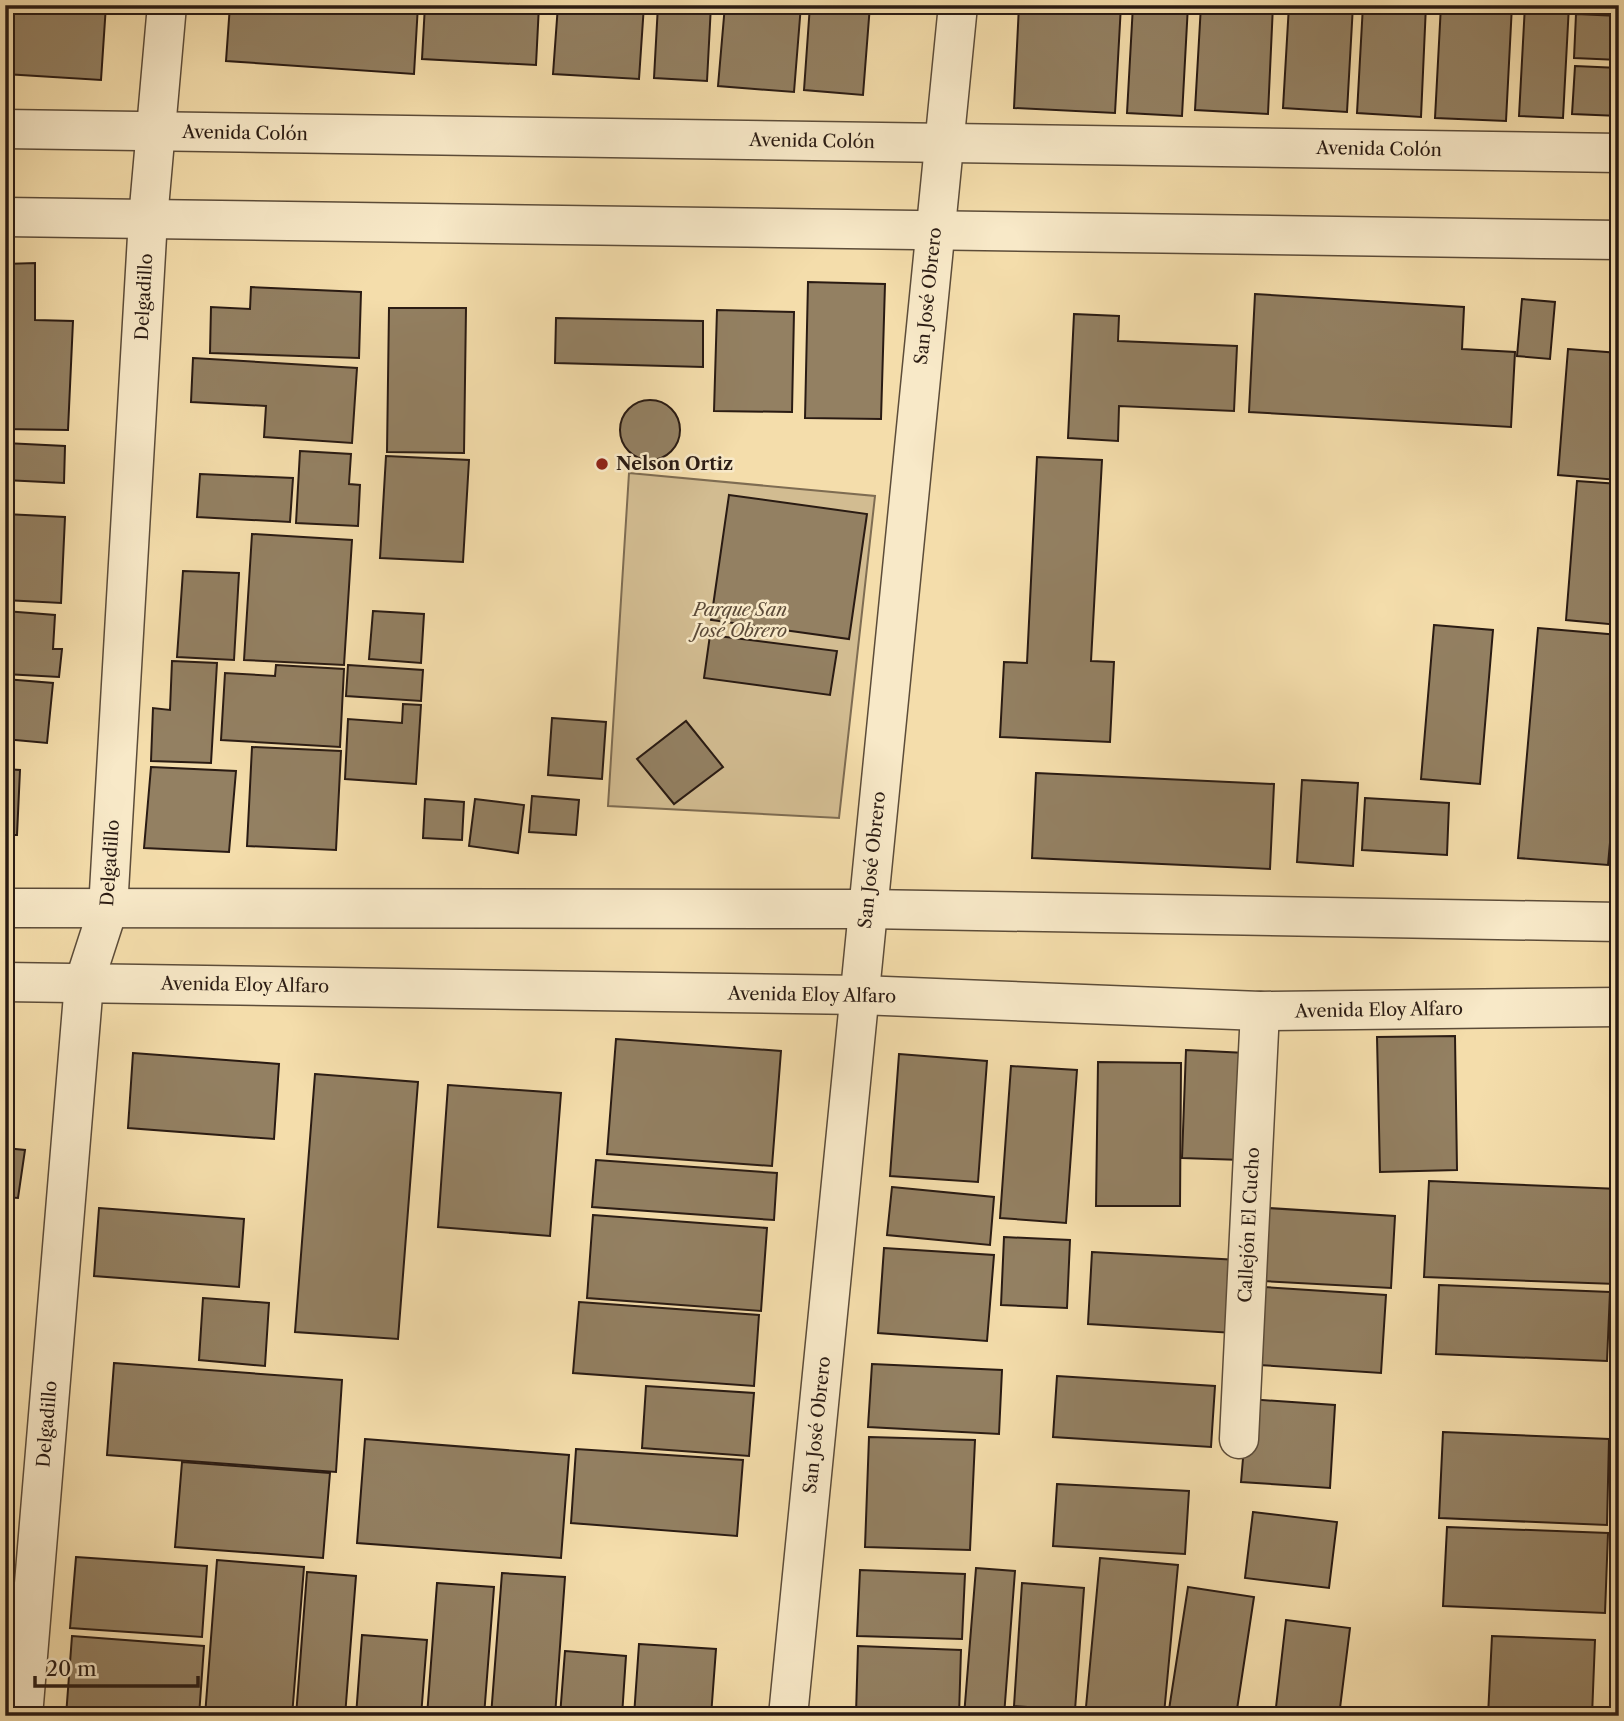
<svg xmlns="http://www.w3.org/2000/svg" width="1624" height="1721" viewBox="0 0 1624 1721" font-family="'Libre Caslon Text',serif">
  <rect width="100%" height="100%" fill="#f4ddab"/>
  <filter id="stains"><feTurbulence type="fractalNoise" baseFrequency=".00286" numOctaves="4"/><feColorMatrix values="0 0 0 0 .2 0 0 0 0 .09 0 0 0 0 .02 0 0 0 .5 -.17"/></filter>
  <radialGradient id="worn" r=".72"><stop offset=".6" stop-color="#630" stop-opacity="0"/><stop offset="1" stop-color="#630" stop-opacity=".3"/></radialGradient>
  <polygon fill="#d2bc91" stroke="#7e6c52" stroke-width="2" points="629,473 875,496 839,818 608,806"/>
  <g fill="#938062" stroke="#2a1b13" stroke-width="2">
    <polygon points="5,5 106,5 101,80 5,74"/>
    <polygon points="230,5 418,5 414,74 226,61"/>
    <polygon points="425,5 539,5 536,65 422,59"/>
    <polygon points="558,5 644,5 639,79 553,74"/>
    <polygon points="658,5 711,5 707,81 654,78"/>
    <polygon points="725,5 801,5 794,92 718,86"/>
    <polygon points="810,5 870,5 863,95 804,90"/>
    <polygon points="1019,5 1121,5 1115,113 1014,108"/>
    <polygon points="1133,5 1188,5 1182,116 1127,113"/>
    <polygon points="1201,5 1273,5 1268,114 1195,110"/>
    <polygon points="1289,5 1353,5 1347,112 1283,108"/>
    <polygon points="1363,5 1426,5 1421,117 1357,113"/>
    <polygon points="1441,5 1512,5 1506,121 1435,118"/>
    <polygon points="1525,5 1569,5 1563,118 1519,116"/>
    <polygon points="1576,14 1619,16 1619,60 1574,58"/>
    <polygon points="1575,66 1619,68 1619,116 1572,114"/>
    <polygon points="35,263 35,320 73,321 68,430 5,429 5,264"/>
    <polygon points="808,282 885,284 881,419 805,418"/>
    <polygon points="251,287 361,292 359,358 210,353 211,307 250,309"/>
    <polygon points="1255,294 1464,307 1462,349 1515,352 1511,427 1249,412"/>
    <polygon points="1522,299 1555,302 1550,359 1517,356"/>
    <polygon points="389,308 466,308 464,453 387,452"/>
    <polygon points="717,310 794,312 792,412 714,411"/>
    <polygon points="1074,314 1119,316 1118,341 1237,346 1234,411 1119,406 1118,441 1068,438"/>
    <polygon points="556,318 703,321 703,367 555,363"/>
    <polygon points="1568,349 1619,353 1618,480 1558,475"/>
    <polygon points="193,358 357,368 352,443 264,437 266,406 191,402"/>
    <circle cx="650" cy="430" r="30"/>
    <polygon points="5,443 65,446 64,483 5,480"/>
    <polygon points="300,451 351,454 349,484 360,485 358,526 296,523"/>
    <polygon points="386,456 469,460 463,562 380,558"/>
    <polygon points="1037,457 1102,460 1091,661 1114,662 1110,742 1000,737 1004,662 1027,663"/>
    <polygon points="200,474 293,478 290,522 197,517"/>
    <polygon points="1577,481 1619,484 1619,625 1566,620"/>
    <polygon points="729,495 867,514 849,639 711,620"/>
    <polygon points="5,514 65,517 61,603 5,600"/>
    <polygon points="252,534 352,540 344,665 244,660"/>
    <polygon points="183,571 239,573 234,660 177,657"/>
    <polygon points="5,611 55,615 53,649 62,649 59,677 5,674"/>
    <polygon points="373,611 424,614 421,663 369,659"/>
    <polygon points="1434,625 1493,630 1480,784 1421,779"/>
    <polygon points="1538,628 1619,635 1619,742 1608,865 1518,858"/>
    <polygon points="710,635 837,651 830,695 704,678"/>
    <polygon points="172,661 217,663 211,763 151,761 153,708 170,710"/>
    <polygon points="276,665 344,669 340,747 221,740 225,673 275,676"/>
    <polygon points="348,665 423,670 421,701 346,696"/>
    <polygon points="5,679 53,683 47,743 5,739"/>
    <polygon points="403,704 421,705 416,784 345,779 348,719 402,723"/>
    <polygon points="552,718 606,722 602,779 548,775"/>
    <polygon points="686,721 723,767 674,804 637,759"/>
    <polygon points="252,747 341,751 336,850 247,846"/>
    <polygon points="151,767 236,771 229,852 144,848"/>
    <polygon points="5,769 20,770 17,835 5,835"/>
    <polygon points="1036,773 1274,784 1270,869 1032,858"/>
    <polygon points="1302,780 1358,783 1353,866 1297,862"/>
    <polygon points="532,796 579,800 576,835 529,832"/>
    <polygon points="1365,798 1449,803 1447,855 1362,850"/>
    <polygon points="425,799 464,802 462,840 423,838"/>
    <polygon points="475,799 524,805 518,853 469,846"/>
    <polygon points="5,1034 14,1035 13,1063 5,1063"/>
    <polygon points="1455,1036 1457,1170 1380,1172 1377,1037"/>
    <polygon points="616,1039 781,1051 772,1166 607,1154"/>
    <polygon points="1186,1050 1246,1053 1242,1160 1182,1158"/>
    <polygon points="133,1053 279,1064 274,1139 128,1128"/>
    <polygon points="899,1054 987,1061 978,1182 890,1176"/>
    <polygon points="1098,1062 1181,1063 1180,1206 1096,1206"/>
    <polygon points="1011,1066 1077,1070 1066,1223 1000,1218"/>
    <polygon points="315,1074 418,1082 398,1339 295,1332"/>
    <polygon points="448,1085 561,1093 550,1236 438,1227"/>
    <polygon points="5,1148 25,1150 18,1198 5,1197"/>
    <polygon points="596,1160 777,1173 774,1220 592,1207"/>
    <polygon points="1429,1181 1619,1189 1616,1284 1424,1277"/>
    <polygon points="892,1187 994,1197 990,1245 887,1235"/>
    <polygon points="99,1208 244,1219 239,1287 94,1276"/>
    <polygon points="1268,1208 1395,1216 1391,1288 1263,1281"/>
    <polygon points="593,1215 767,1228 761,1311 587,1298"/>
    <polygon points="1004,1237 1070,1240 1067,1308 1001,1305"/>
    <polygon points="884,1248 994,1255 987,1341 878,1333"/>
    <polygon points="1092,1252 1239,1260 1234,1333 1088,1324"/>
    <polygon points="1439,1285 1610,1292 1607,1361 1436,1354"/>
    <polygon points="1264,1287 1386,1295 1381,1373 1259,1365"/>
    <polygon points="203,1298 269,1303 265,1366 199,1360"/>
    <polygon points="579,1302 759,1315 754,1386 573,1373"/>
    <polygon points="114,1363 342,1380 336,1472 107,1455"/>
    <polygon points="872,1364 1002,1370 999,1434 868,1427"/>
    <polygon points="1057,1376 1215,1386 1211,1447 1053,1437"/>
    <polygon points="646,1386 754,1393 749,1456 642,1448"/>
    <polygon points="1248,1399 1335,1405 1330,1488 1241,1482"/>
    <polygon points="1443,1432 1609,1439 1607,1525 1439,1518"/>
    <polygon points="869,1437 975,1440 970,1550 865,1547"/>
    <polygon points="365,1439 569,1455 561,1558 357,1543"/>
    <polygon points="576,1449 743,1460 737,1536 571,1523"/>
    <polygon points="182,1462 330,1473 323,1558 175,1547"/>
    <polygon points="1057,1484 1189,1491 1185,1554 1053,1546"/>
    <polygon points="1253,1512 1337,1522 1329,1588 1245,1578"/>
    <polygon points="1447,1527 1608,1533 1605,1613 1443,1606"/>
    <polygon points="76,1557 207,1566 202,1637 70,1628"/>
    <polygon points="1100,1558 1178,1565 1164,1714 1086,1707"/>
    <polygon points="217,1560 304,1567 292,1716 205,1716"/>
    <polygon points="976,1568 1015,1571 1004,1716 964,1716"/>
    <polygon points="860,1570 965,1574 962,1639 857,1636"/>
    <polygon points="307,1572 356,1576 345,1716 296,1716"/>
    <polygon points="502,1573 565,1577 555,1716 491,1716"/>
    <polygon points="437,1583 494,1587 484,1716 427,1716"/>
    <polygon points="1022,1583 1084,1588 1075,1710 1014,1706"/>
    <polygon points="1188,1587 1254,1597 1236,1716 1168,1716"/>
    <polygon points="1286,1620 1350,1628 1339,1716 1275,1716"/>
    <polygon points="362,1635 427,1640 421,1716 356,1716"/>
    <polygon points="72,1636 204,1646 199,1716 66,1716"/>
    <polygon points="1492,1636 1595,1640 1592,1716 1488,1716"/>
    <polygon points="639,1644 716,1649 711,1716 634,1716"/>
    <polygon points="858,1646 961,1650 959,1716 856,1714"/>
    <polygon points="565,1651 626,1656 622,1716 560,1716"/>
  </g>
  <g fill="none" stroke-linecap="round" stroke-linejoin="round">
    <g stroke="#5c4c39" stroke-width="41">
      <polyline id="pedestrian" points="1239,1439 1260,1011"/>
    </g>
    <g stroke="#5c4c39" stroke-width="41">
      <g id="minor">
        <polyline points="5,908 866,909 1619,922"/>
        <polyline points="5,982 860,995 1260,1011 1619,1007"/>
        <polyline points="23,1716 84,983 108,909 148,219 167,5"/>
        <polyline points="788,1716 958,5"/>
      </g>
    </g>
    <g stroke="#5c4c39" stroke-width="41">
      <g id="tertiary">
        <polyline points="5,129 1619,153"/>
        <polyline points="5,217 1619,240"/>
      </g>
    </g>
    <use href="#pedestrian" stroke="#f8e9c8" stroke-width="38"/>
    <use href="#minor" stroke="#f8e9c8" stroke-width="38"/>
    <use href="#tertiary" stroke="#f8e9c8" stroke-width="38"/>
  </g>
  <circle fill="#8f2418" stroke="#f8e9c8" stroke-width="2.5" cx="602" cy="464" r="7"/>
  <g text-anchor="middle" dominant-baseline="central" stroke-width="5" stroke-linejoin="round" paint-order="stroke">
    <g font-size="18" fill="#2a1b13" stroke="#f8e9c8">
      <text transform="translate(245 133) rotate(1)">Avenida Colón</text>
      <text transform="translate(812 141) rotate(1)">Avenida Colón</text>
      <text transform="translate(1379 149) rotate(1)">Avenida Colón</text>
      <text transform="translate(928 296) rotate(-84)">San José Obrero</text>
      <text transform="translate(144 297) rotate(-87)">Delgadillo</text>
      <text transform="translate(872 860) rotate(-84)">San José Obrero</text>
      <text transform="translate(110 863) rotate(-86)">Delgadillo</text>
      <text transform="translate(245 985) rotate(1)">Avenida Eloy Alfaro</text>
      <text transform="translate(812 995) rotate(1)">Avenida Eloy Alfaro</text>
      <text transform="translate(1379 1010) rotate(-1)">Avenida Eloy Alfaro</text>
      <text transform="translate(1249 1225) rotate(-87)">Callejón El Cucho</text>
      <text transform="translate(47 1424) rotate(-85)">Delgadillo</text>
      <text transform="translate(817 1425) rotate(-84)">San José Obrero</text>
    </g>
    <g font-size="18" font-weight="bold" fill="#2a1b13" stroke="#f8e9c8" text-anchor="start">
      <text x="616" y="464">Nelson Ortiz</text>
    </g>
    <g font-size="18" font-style="italic" fill="#5c4b39" stroke="#f8e9c8">
      <text x="740" y="610">Parque San<tspan x="740" dy="21">José Obrero</tspan></text>
    </g>
  </g>
  <rect width="1624" height="1721" fill="none" stroke="#f4ddab" stroke-width="28"/>
  <rect x="7" y="7" width="1610" height="1707" fill="none" stroke="#2a1b13" stroke-width="3.5"/>
  <rect x="14" y="14" width="1596" height="1693" fill="none" stroke="#2a1b13" stroke-width="2"/>
  <path d="M35 1676v10h163v-10" fill="none" stroke="#2a1b13" stroke-width="3.5"/>
  <text x="46" y="1676" font-size="21" fill="#2a1b13" stroke="#f8e9c8" stroke-width="5" paint-order="stroke">20 m</text>
  <rect width="100%" height="100%" filter="url(#stains)"/>
  <rect width="100%" height="100%" fill="url(#worn)"/>
</svg>
